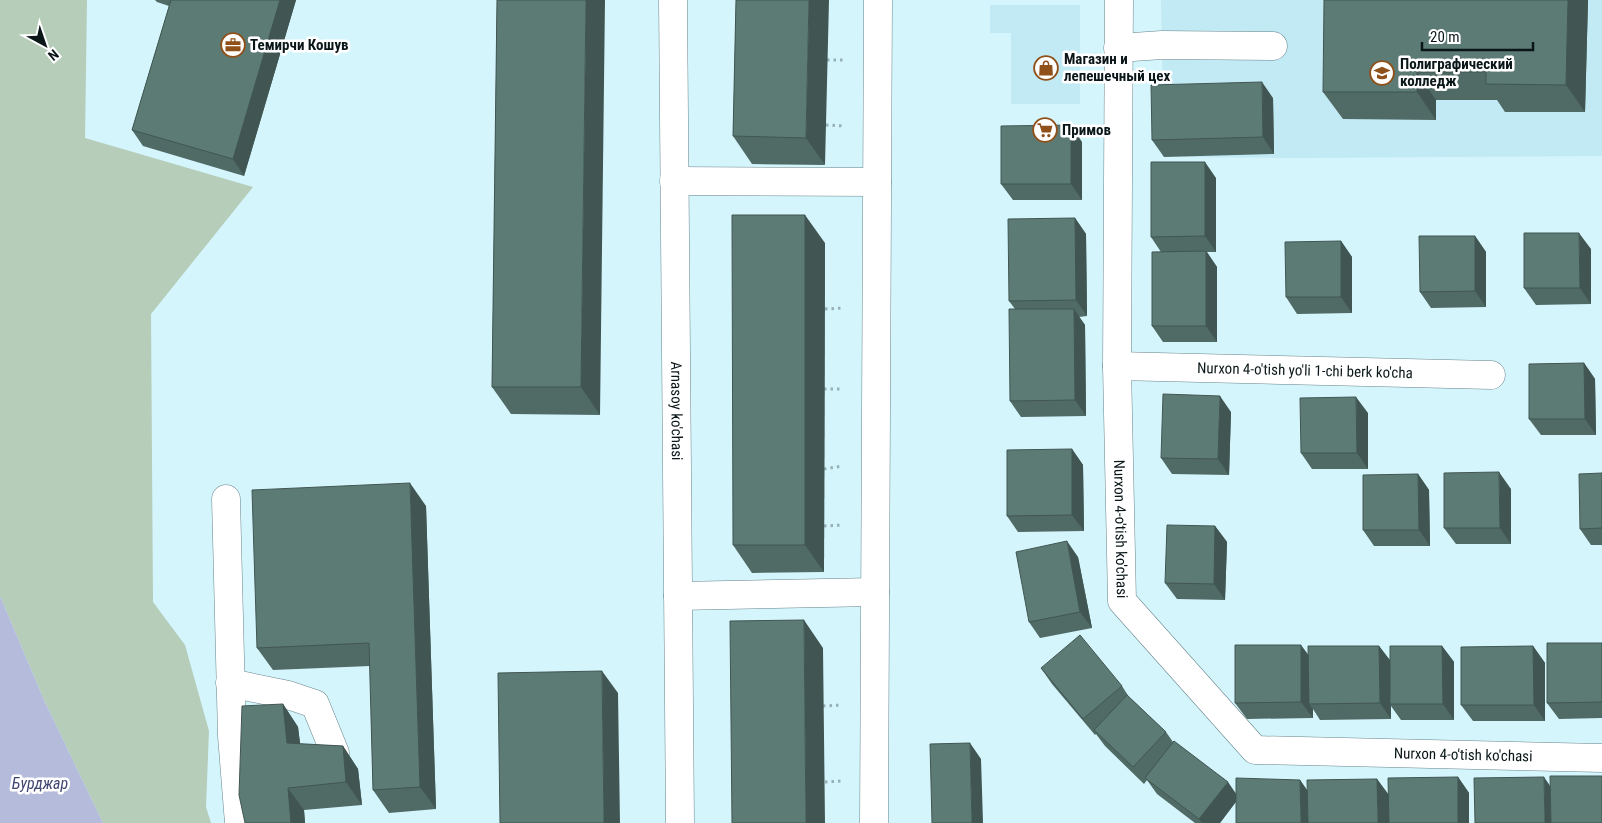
<svg xmlns="http://www.w3.org/2000/svg" width="1602" height="823" viewBox="0 0 1602 823" font-family="'Roboto Condensed',sans-serif">
  <rect width="100%" height="100%" fill="#d5f5fd"/>
  <g fill="#c1eaf4">
    <polygon points="1161,0 1602,0 1602,156 1293,158 1164,157"/>
    <polygon points="990,5 1080,5 1080,104 1011,104 1011,33 990,33"/>
  </g>
  <polygon fill="#b5cdb9" points="0,0 87,0 85,138 253,187 151,314 153,602 185,645 209,731 206,807 211,823 103,823 44,700 0,596"/>
  <polygon fill="#b5bbda" points="0,596 44,700 103,823 0,823"/>
  <g fill="none" stroke-linecap="round" stroke-linejoin="round">
    <g stroke="#67848b" stroke-width="29">
      <g id="minor">
        <path id="s1" d="M 673,0 L 680,823"/>
        <path id="s2" d="M 1119,0 L 1117,366 L 1122,601 L 1255,750 L 1602,758"/>
        <polyline points="1118,48 1162,45 1273,46"/>
        <polyline points="674,181 877,182"/>
        <path id="s3" d="M 1117,366 L 1491,375"/>
        <polyline points="226,499 232,736 239,823"/>
        <polyline points="678,596 875,592"/>
        <polyline points="230,683 288,695 315,704 335,753"/>
        <polyline points="874,823 878,0"/>
      </g>
    </g>
    <g stroke="#96b0b6" stroke-width="3" stroke-dasharray="2.5 4" stroke-linecap="butt">
      <polyline points="827,60 845,60"/>
      <polyline points="826,125 844,126"/>
      <polyline points="825,309 843,308"/>
      <polyline points="824,389 843,389"/>
      <polyline points="824,469 843,466"/>
      <polyline points="824,526 842,525"/>
      <polyline points="823,706 841,705"/>
      <polyline points="825,782 841,781"/>
    </g>
    <use href="#minor" stroke="#fff" stroke-width="28"/>
  </g>
  <g fill="#506a65">
    <polygon points="155,0 296,0 244,176 143,146 132,130 169,6 157,2"/>
    <polygon points="497,0 600,415 511,414 492,387"/>
    <polygon points="736,0 825,165 752,164 733,136"/>
    <polygon points="1588,0 1585,112 1505,112 1497,100 1436,100 1436,120 1343,119 1323,92"/>
    <polygon points="1273,98 1274,154 1164,157 1152,140"/>
    <polygon points="1082,142 1082,200 1013,200 1001,184"/>
    <polygon points="1216,178 1216,252 1207,252 1217,267 1217,342 1163,342 1152,326 1161,252 1151,237"/>
    <polygon points="1075,218 1086,234 1087,316 1079,317 1085,325 1086,416 1021,417 1010,401 1015,309 1009,301"/>
    <polygon points="1475,236 1486,252 1486,307 1431,308 1420,292"/>
    <polygon points="1341,241 1352,257 1352,313 1297,314 1286,297"/>
    <polygon points="825,243 824,572 752,573 733,545"/>
    <polygon points="1591,249 1591,304 1536,305 1524,288"/>
    <polygon points="1584,363 1595,379 1596,435 1541,435 1529,419"/>
    <polygon points="1231,412 1229,475 1172,474 1161,458"/>
    <polygon points="1368,413 1368,469 1312,469 1301,453"/>
    <polygon points="1072,449 1083,465 1084,531 1018,532 1007,516"/>
    <polygon points="1602,473 1602,545 1591,545 1580,529"/>
    <polygon points="1418,474 1429,490 1430,546 1374,546 1363,530"/>
    <polygon points="1511,489 1511,544 1456,544 1444,528"/>
    <polygon points="426,506 436,809 389,813 373,790 370,666 273,670 257,648"/>
    <polygon points="1215,526 1227,542 1225,600 1177,599 1165,583"/>
    <polygon points="1078,557 1092,628 1040,638 1029,622"/>
    <polygon points="1602,643 1602,718 1559,719 1547,703"/>
    <polygon points="1379,646 1390,660 1442,646 1454,662 1454,720 1401,720 1391,706 1391,719 1320,720 1313,709 1313,718 1247,719 1235,703 1309,655"/>
    <polygon points="1533,646 1545,663 1545,721 1473,721 1461,705"/>
    <polygon points="1041,668 1122,686 1129,697 1166,732 1173,742 1236,794 1300,780 1307,790 1377,779 1388,795 1458,777 1469,793 1236,801 1220,823 1195,823 1157,794 1147,780 1144,784 1105,746 1096,734 1095,735 1052,684"/>
    <polygon points="283,704 298,727 300,744 343,746 358,769 362,805 304,810 305,823 245,823"/>
  </g>
  <g fill="#415652">
    <polygon points="280,0 296,0 244,176 233,159"/>
    <polygon points="586,0 605,0 600,415 581,387"/>
    <polygon points="809,0 829,0 825,165 806,138"/>
    <polygon points="1568,0 1588,0 1585,112 1566,85"/>
    <polygon points="1417,72 1436,100 1436,120 1417,92"/>
    <polygon points="1262,82 1273,98 1274,154 1263,137"/>
    <polygon points="1071,125 1082,142 1082,200 1071,184"/>
    <polygon points="1205,162 1216,178 1216,252 1205,236"/>
    <polygon points="805,215 825,243 824,572 805,545"/>
    <polygon points="1075,218 1086,234 1087,316 1076,300"/>
    <polygon points="1579,233 1591,249 1591,304 1580,288"/>
    <polygon points="1475,236 1486,252 1486,307 1475,291"/>
    <polygon points="1341,241 1352,257 1352,313 1341,297"/>
    <polygon points="1206,251 1217,267 1217,342 1206,326"/>
    <polygon points="1074,309 1085,325 1086,416 1075,400"/>
    <polygon points="1584,363 1595,379 1596,435 1585,419"/>
    <polygon points="1220,396 1231,412 1229,475 1218,459"/>
    <polygon points="1356,397 1368,413 1368,469 1357,453"/>
    <polygon points="1072,449 1083,465 1084,531 1072,515"/>
    <polygon points="1499,472 1511,489 1511,544 1500,528"/>
    <polygon points="1418,474 1429,490 1430,546 1419,530"/>
    <polygon points="410,483 426,506 436,809 420,787"/>
    <polygon points="1215,526 1227,542 1225,600 1214,584"/>
    <polygon points="1067,541 1078,557 1092,628 1080,612"/>
    <polygon points="804,620 823,648 825,823 806,823"/>
    <polygon points="1301,645 1313,661 1309,704 1313,709 1313,718 1301,702"/>
    <polygon points="1379,646 1391,662 1390,704 1391,706 1391,719 1380,703"/>
    <polygon points="1442,646 1454,662 1454,720 1443,704"/>
    <polygon points="1533,646 1545,663 1545,721 1534,705"/>
    <polygon points="602,671 618,693 620,823 604,823"/>
    <polygon points="283,704 298,727 303,766 287,743"/>
    <polygon points="970,743 981,759 983,823 972,823"/>
    <polygon points="343,746 358,769 362,805 346,782"/>
    <polygon points="1458,777 1469,793 1469,823 1458,823"/>
    <polygon points="1544,777 1555,793 1556,823 1545,823"/>
    <polygon points="1377,779 1389,795 1389,823 1378,823"/>
    <polygon points="1300,780 1311,796 1312,823 1301,823"/>
    <polygon points="1228,782 1239,798 1220,823 1202,823 1199,819"/>
    <polygon points="288,788 304,810 305,823 291,823"/>
  </g>
  <g fill="#5d7b75" stroke="#415652">
    <polygon points="171,0 280,0 233,159 132,130"/>
    <polygon points="497,0 586,0 581,387 492,387"/>
    <polygon points="736,0 809,0 806,138 733,136"/>
    <polygon points="1324,0 1568,0 1566,85 1486,84 1486,72 1417,72 1417,92 1323,92"/>
    <polygon points="1262,82 1263,137 1152,140 1151,85"/>
    <polygon points="1071,125 1071,184 1001,184 1001,126"/>
    <polygon points="1151,162 1205,162 1205,236 1151,237"/>
    <polygon points="732,215 805,215 805,545 733,545"/>
    <polygon points="1075,218 1076,300 1009,301 1008,219"/>
    <polygon points="1524,233 1579,233 1580,288 1524,288"/>
    <polygon points="1419,236 1475,236 1475,291 1420,292"/>
    <polygon points="1341,241 1341,297 1286,297 1285,242"/>
    <polygon points="1206,251 1206,326 1152,326 1152,252"/>
    <polygon points="1009,309 1074,309 1075,400 1010,401"/>
    <polygon points="1584,363 1585,419 1529,419 1529,364"/>
    <polygon points="1163,394 1220,396 1218,459 1161,458"/>
    <polygon points="1356,397 1357,453 1301,453 1300,398"/>
    <polygon points="1072,449 1072,515 1007,516 1007,450"/>
    <polygon points="1499,472 1500,528 1444,528 1444,473"/>
    <polygon points="1602,473 1602,528 1580,529 1579,474"/>
    <polygon points="1418,474 1419,530 1363,530 1363,475"/>
    <polygon points="410,483 420,787 373,790 369,643 257,648 252,490"/>
    <polygon points="1167,525 1215,526 1214,584 1165,583"/>
    <polygon points="1067,541 1080,612 1029,622 1016,552"/>
    <polygon points="804,620 806,823 732,823 730,621"/>
    <polygon points="1080,635 1122,686 1083,719 1041,668"/>
    <polygon points="1547,643 1602,643 1602,702 1547,703"/>
    <polygon points="1235,645 1301,645 1301,702 1235,703"/>
    <polygon points="1308,646 1379,646 1380,703 1309,704"/>
    <polygon points="1390,646 1442,646 1443,704 1390,704"/>
    <polygon points="1533,646 1534,705 1461,705 1461,647"/>
    <polygon points="602,671 604,823 500,823 498,673"/>
    <polygon points="1127,695 1166,732 1133,767 1094,730"/>
    <polygon points="283,704 287,743 343,746 346,782 288,788 291,823 245,823 239,795 242,706"/>
    <polygon points="1174,741 1228,782 1199,819 1145,778"/>
    <polygon points="970,743 972,823 932,823 930,744"/>
    <polygon points="1550,776 1602,776 1602,823 1551,823"/>
    <polygon points="1458,777 1458,823 1389,823 1388,778"/>
    <polygon points="1544,777 1545,823 1475,823 1474,778"/>
    <polygon points="1236,778 1300,780 1301,823 1236,823"/>
    <polygon points="1377,779 1378,823 1308,823 1307,780"/>
  </g>
  <defs>
    <g id="office-ring" transform="scale(1.25)"><circle r="9.5" fill="#fff" stroke="#90501a" stroke-width="1.5"/><path d="M-6-3h4V-5.5h4V-3h4V5H-6ZM-1-4.5V-3h2v-1.5ZM-6 0V1H6V0Z" fill="#90501a"/></g>
    <g id="shop-ring" transform="scale(1.25)"><circle r="9.5" fill="#fff" stroke="#90501a" stroke-width="1.5"/><path d="M-5-2.5h2.3a2.7 3.5 0 0 1 5.4 0H5L5.5 6h-11ZM-1.5-2.5h3a1.5 2.3 0 0 0-3 0Z" fill="#90501a"/></g>
    <g id="university-ring" transform="scale(1.25)"><circle r="9.5" fill="#fff" stroke="#90501a" stroke-width="1.5"/><path d="M0-5L7-2L0 1L-7-2ZM-4 1L0 2.5L4 1V4Q0 6-4 4Z" fill="#90501a"/></g>
    <g id="supermarket-ring" transform="scale(1.25)"><circle r="9.5" fill="#fff" stroke="#90501a" stroke-width="1.5"/><path d="M-6-5.5h2.5l.6 2H6L4.5 2H-2.5L-4.4-4H-6ZM-1.5 3.2a1.3 1.3 0 1 0 .1 0ZM3 3.2a1.3 1.3 0 1 0 .1 0Z" fill="#90501a"/></g>
  </defs>
  <g fill-rule="evenodd">
    <use href="#office-ring" x="233" y="45"/>
    <use href="#shop-ring" x="1046" y="68"/>
    <use href="#university-ring" x="1382" y="73"/>
    <use href="#supermarket-ring" x="1045" y="130"/>
  </g>
  <g text-anchor="middle" dominant-baseline="central" stroke-width="5" stroke-linejoin="round" paint-order="stroke">
    <g font-size="15" font-weight="bold" fill="#0a1618" stroke="#fff" text-anchor="start">
      <text x="250" y="45">Темирчи Кошув</text>
      <text x="1064" y="59">Магазин и<tspan x="1064" dy="17">лепешечный цех</tspan></text>
      <text x="1400" y="64">Полиграфический<tspan x="1400" dy="17">колледж</tspan></text>
      <text x="1062" y="130">Примов</text>
    </g>
    <g font-size="15" fill="#0a1618" stroke="#fff">
      <text stroke="none"><textPath href="#s3" startOffset="188">Nurxon 4-o'tish yo'li 1-chi berk ko'cha</textPath></text>
      <text stroke="none"><textPath href="#s1" startOffset="411">Arnasoy ko'chasi</textPath></text>
      <text stroke="none"><textPath href="#s2" startOffset="529">Nurxon 4-o'tish ko'chasi</textPath></text>
      <text stroke="none"><textPath href="#s2" startOffset="1009">Nurxon 4-o'tish ko'chasi</textPath></text>
    </g>
    <g font-size="16" font-style="italic" fill="#404672" stroke="#fff">
      <text x="40" y="783">Бурджар</text>
    </g>
  </g>
  <g transform="translate(45 45) rotate(140)" stroke="#ffffff" stroke-width="4" paint-order="stroke">
  <path d="M0-4L9 19L0 12L-9 19Z" fill="#0a1618"/>
  <text y="-8" font-size="14" font-weight="bold" text-anchor="middle" fill="#0a1618">N</text>
  </g>
  <path d="M1422 42v8h111v-8" fill="none" stroke="#0a1618" stroke-width="2.5"/>
  <text x="1430" y="42" font-size="15" fill="#0a1618" stroke="#ffffff" stroke-width="4" paint-order="stroke">20 m</text>
</svg>
